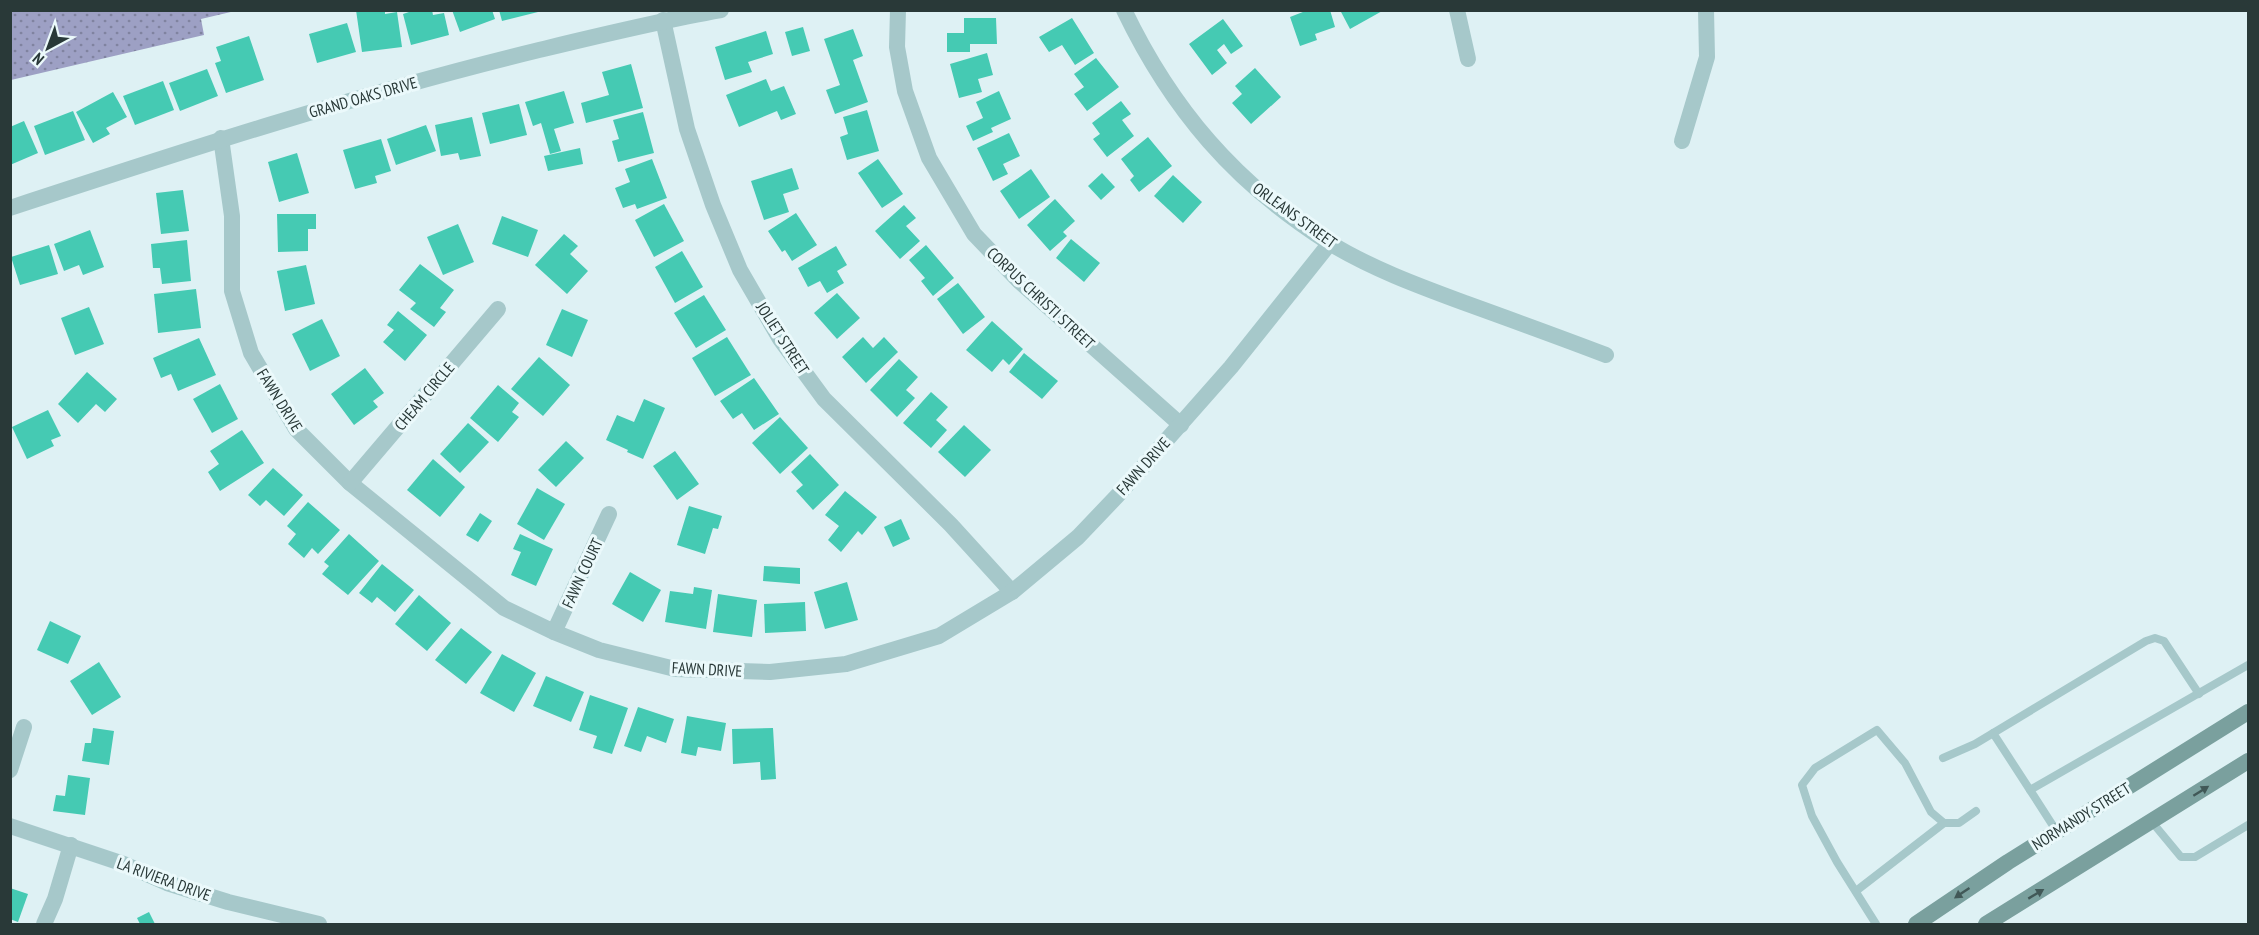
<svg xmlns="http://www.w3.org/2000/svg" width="2259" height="935" viewBox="0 0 2259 935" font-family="'PT Sans Narrow',sans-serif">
  <defs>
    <pattern id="grass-dots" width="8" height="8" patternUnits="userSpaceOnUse" patternTransform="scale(1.5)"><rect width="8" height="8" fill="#9da0c4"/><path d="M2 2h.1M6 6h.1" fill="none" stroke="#8083a0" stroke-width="1.8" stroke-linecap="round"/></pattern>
  </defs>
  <rect width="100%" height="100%" fill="#def1f4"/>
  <polygon fill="url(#grass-dots)" points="11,10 235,10 235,11 201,19 204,35 11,80"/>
  <g fill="#45cab3">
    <polygon points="356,10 385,10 385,14 397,12 402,47 362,52"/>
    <polygon points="415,10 432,10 433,15 444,13 449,35 411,45 403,14"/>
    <polygon points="452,10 492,10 495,19 460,32"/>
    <polygon points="499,10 542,10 542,11 502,21"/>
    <polygon points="1308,10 1330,10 1335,27 1315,34 1317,40 1300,46 1290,17"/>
    <polygon points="1340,10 1384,10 1350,29"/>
    <polygon points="964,18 996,18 997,44 970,44 970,52 947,52 947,33 964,33"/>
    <polygon points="1072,18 1094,53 1075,65 1062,45 1049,52 1039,37"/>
    <polygon points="1223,19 1243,46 1231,54 1224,44 1217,50 1227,63 1212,75 1189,44"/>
    <polygon points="347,23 356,52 317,63 309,34"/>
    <polygon points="803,27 810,51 792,56 785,32"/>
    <polygon points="853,29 863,56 853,60 868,102 835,114 826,90 840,85 824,39"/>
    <polygon points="766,31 773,54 748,62 752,72 725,80 715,47"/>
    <polygon points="249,36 264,80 226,93 215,63 221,61 216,47"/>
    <polygon points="987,53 993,75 978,79 982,92 959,98 950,64"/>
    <polygon points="1096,58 1119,87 1087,111 1074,94 1084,87 1074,74"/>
    <polygon points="631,64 643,108 586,123 581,103 609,95 602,72"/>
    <polygon points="1255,68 1281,97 1251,124 1232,103 1242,94 1235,86"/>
    <polygon points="207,69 218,96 180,111 169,83"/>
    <polygon points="766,79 771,91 784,86 796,114 781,120 777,111 739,127 726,95"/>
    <polygon points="163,81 174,110 135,125 123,96"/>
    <polygon points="564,91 574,123 554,129 561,151 550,154 541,123 533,126 525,102"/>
    <polygon points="999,91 1011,119 991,128 993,132 973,141 966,126 983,118 976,102"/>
    <polygon points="113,92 127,117 106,128 110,134 93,143 76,112"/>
    <polygon points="1121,101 1131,114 1122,120 1134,136 1107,157 1093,139 1100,134 1092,123"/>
    <polygon points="519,104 527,135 490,144 482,113"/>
    <polygon points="867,110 879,151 847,160 840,137 848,134 843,117"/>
    <polygon points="73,111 85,140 45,155 34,126"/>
    <polygon points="643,112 654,153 618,162 612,141 619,139 613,120"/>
    <polygon points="472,117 481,156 460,160 458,153 441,156 435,125"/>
    <polygon points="24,121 38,153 10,165 10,127"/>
    <polygon points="426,125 436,151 396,165 387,139"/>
    <polygon points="1009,133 1020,156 1003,164 1008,174 993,181 977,148"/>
    <polygon points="1148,137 1172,166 1139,192 1130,180 1134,176 1121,159"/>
    <polygon points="381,139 391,171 375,176 377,183 355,189 343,150"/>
    <polygon points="580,148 583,164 548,171 544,156"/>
    <polygon points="297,153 309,193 279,202 268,162"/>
    <polygon points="652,159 667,198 637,209 635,204 623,208 615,188 630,182 625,169"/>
    <polygon points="878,159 903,194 882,208 858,173"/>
    <polygon points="792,168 799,189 783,194 789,212 764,220 751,181"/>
    <polygon points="1031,169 1050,197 1019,219 1000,191"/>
    <polygon points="1102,173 1115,187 1101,200 1088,186"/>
    <polygon points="1173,175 1202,202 1183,223 1154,196"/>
    <polygon points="183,190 189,231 161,234 156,193"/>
    <polygon points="1055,199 1075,221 1063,232 1067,236 1050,251 1027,225"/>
    <polygon points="664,204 684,241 654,257 635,220"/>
    <polygon points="904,205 916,218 906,226 920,241 900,259 875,231"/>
    <polygon points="796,213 817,245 792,261 785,250 782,252 768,231"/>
    <polygon points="277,214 316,214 316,229 308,229 308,251 278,252"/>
    <polygon points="502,216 538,230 528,257 492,244"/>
    <polygon points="458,224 474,262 443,275 427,237"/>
    <polygon points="90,230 104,267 83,275 79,265 64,271 54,244"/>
    <polygon points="564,234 578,246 570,254 588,271 567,294 535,265"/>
    <polygon points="1071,239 1100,263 1084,282 1056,258"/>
    <polygon points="187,240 191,281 162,284 160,268 153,268 151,244"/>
    <polygon points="49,245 58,274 20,285 11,257"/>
    <polygon points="926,245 954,278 933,296 921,281 925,278 909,260"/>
    <polygon points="836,246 847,265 837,271 844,283 827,293 820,281 808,287 798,268"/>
    <polygon points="682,251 703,287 675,303 655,267"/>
    <polygon points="420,264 454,290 440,308 446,312 434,327 410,309 416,303 399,290"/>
    <polygon points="306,265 315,304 285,311 277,271"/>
    <polygon points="958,283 985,317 963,334 937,299"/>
    <polygon points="196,289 201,328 158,333 154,294"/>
    <polygon points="837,293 860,318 837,339 814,313"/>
    <polygon points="704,295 726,330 696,348 674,313"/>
    <polygon points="89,307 104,344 75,355 61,318"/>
    <polygon points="562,309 588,320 572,357 546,345"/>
    <polygon points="398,311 427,335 405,361 383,342 394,330 387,325"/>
    <polygon points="322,319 340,356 310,371 292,334"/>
    <polygon points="992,321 1023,349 1009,365 1003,359 992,372 966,350"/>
    <polygon points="727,337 751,375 715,396 692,358"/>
    <polygon points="863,337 873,348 884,337 898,352 866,383 842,357"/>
    <polygon points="199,338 216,375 178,391 171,374 161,378 153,358"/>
    <polygon points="1024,353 1058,381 1042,399 1009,372"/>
    <polygon points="539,357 570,385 543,416 511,389"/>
    <polygon points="899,359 918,377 906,390 915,398 897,417 870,390"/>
    <polygon points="365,368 384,393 373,401 378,407 354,425 331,394"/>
    <polygon points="87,372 117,399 105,412 96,404 78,423 58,404"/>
    <polygon points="754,378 779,414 754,430 742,413 733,419 720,401"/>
    <polygon points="220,384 238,419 212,433 193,399"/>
    <polygon points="498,385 519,403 512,412 519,417 498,442 470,418"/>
    <polygon points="931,392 948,407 936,420 947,430 931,448 903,423"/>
    <polygon points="644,399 665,408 643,459 627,452 628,450 606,440 617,415 634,422"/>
    <polygon points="48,410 61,436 51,440 54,446 27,459 12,427"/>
    <polygon points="780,417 808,448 780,474 752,443"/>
    <polygon points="468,423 489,442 460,473 440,454"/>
    <polygon points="964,425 991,450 965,477 938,452"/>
    <polygon points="242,430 264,463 220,491 208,472 219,464 210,451"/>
    <polygon points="566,441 584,458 556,487 538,470"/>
    <polygon points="675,451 699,484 677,500 653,466"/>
    <polygon points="810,454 839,485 813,510 796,491 803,485 791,472"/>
    <polygon points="433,459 465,487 440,517 407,490"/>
    <polygon points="273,468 303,495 284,516 266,500 260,506 248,495"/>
    <polygon points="537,488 565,504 544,540 517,524"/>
    <polygon points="845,491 877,517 862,535 858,531 841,552 828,540 839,526 825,515"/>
    <polygon points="308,502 340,530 318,554 312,548 304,558 288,544 296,534 287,526"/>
    <polygon points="689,506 722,516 718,529 713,528 705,554 677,545"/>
    <polygon points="480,513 492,521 478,542 466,535"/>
    <polygon points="901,519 910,539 893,547 884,527"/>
    <polygon points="349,534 379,561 348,595 322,574 329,566 324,562"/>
    <polygon points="520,534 553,549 536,586 511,575 521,552 513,549"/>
    <polygon points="382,564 414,590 395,612 377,597 372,603 359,593"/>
    <polygon points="764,566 800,568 800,584 763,581"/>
    <polygon points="630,572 661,590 643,622 612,604"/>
    <polygon points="847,582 858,620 825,629 814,592"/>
    <polygon points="694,587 712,590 706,629 665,622 670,591 693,594"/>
    <polygon points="718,594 757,600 752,637 713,632"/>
    <polygon points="419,595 451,623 427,651 395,624"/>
    <polygon points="805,602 806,631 765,633 764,604"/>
    <polygon points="50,621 81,636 68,664 37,650"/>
    <polygon points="461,628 492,652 466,684 435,660"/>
    <polygon points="502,654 536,673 514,712 480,693"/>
    <polygon points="99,662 121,697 92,715 70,681"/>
    <polygon points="546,676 584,692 571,722 533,706"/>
    <polygon points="590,695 628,708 612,754 593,748 597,736 579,730"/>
    <polygon points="638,707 674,719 666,743 647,736 641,752 624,746"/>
    <polygon points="687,716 726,723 721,751 698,747 696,756 681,753"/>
    <polygon points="93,728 114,731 109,765 82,761 85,743 91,743"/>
    <polygon points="773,728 776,779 761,780 760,762 733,764 732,729"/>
    <polygon points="68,775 90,778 85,815 53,811 56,795 65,796"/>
    <polygon points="10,888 28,894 18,922 10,919"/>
    <polygon points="149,912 155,924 140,924 137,918"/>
  </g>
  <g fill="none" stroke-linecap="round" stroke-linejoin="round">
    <g stroke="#a6c8ca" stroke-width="8">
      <polyline points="1993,733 2030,790"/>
      <polyline points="1943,758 1975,744 2146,641 2155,638 2164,641 2199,694"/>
      <polyline points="2152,822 2181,857 2195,857 2248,825"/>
      <polyline points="2057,832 2030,790 2248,665"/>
      <polyline points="1856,891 1944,823"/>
      <polyline points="1876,924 1837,862 1812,816 1802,785 1815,768 1877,730 1905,763 1931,812 1944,823 1959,823 1976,811"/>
    </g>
    <g stroke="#a6c8ca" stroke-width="16">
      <polyline points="898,10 897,47 905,91 929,158 974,234 1019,281 1181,425"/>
      <path d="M 1124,10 C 1172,110 1235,183 1328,242 C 1370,268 1419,286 1465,303 C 1512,320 1559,337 1606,355"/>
      <polyline points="1457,10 1468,59"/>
      <polyline points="663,20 687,129 713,205 740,270 780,339 824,399 951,525 1012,592"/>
      <polyline points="221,138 232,216 232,291 251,353 296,429 350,483 504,608 554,632 599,650 675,669 770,672 846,664 939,636 1012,592 1078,537 1118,495 1231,367 1330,243"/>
      <polyline points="1682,141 1707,57 1706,10"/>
      <path d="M 10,208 C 184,151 358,94 535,51 C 597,36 658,21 721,10"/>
      <polyline points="350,483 498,309"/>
      <polyline points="554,632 609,514"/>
      <polyline points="10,770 24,727"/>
      <polyline points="44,924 55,899 71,845"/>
    </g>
    <polyline stroke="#a6c8ca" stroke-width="16" points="10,826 124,864 167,883 228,902 319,924"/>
    <g stroke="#7aa09e" stroke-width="16">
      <polyline points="1916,924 2008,862 2248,712"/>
      <polyline points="1986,924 2248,761"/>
    </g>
  </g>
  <defs><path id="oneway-solid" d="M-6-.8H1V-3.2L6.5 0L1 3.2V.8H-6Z" transform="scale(1.5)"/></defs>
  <g fill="#415857">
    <use href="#oneway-solid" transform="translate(2201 791) rotate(-32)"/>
    <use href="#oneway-solid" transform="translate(1962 893) rotate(146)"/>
    <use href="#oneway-solid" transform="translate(2036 894) rotate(-31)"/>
  </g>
  <g text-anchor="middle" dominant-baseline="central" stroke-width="6" stroke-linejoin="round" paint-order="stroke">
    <g font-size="16" fill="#293938" stroke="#ebf9fb">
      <text transform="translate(363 97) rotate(-16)">GRAND OAKS DRIVE</text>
      <text transform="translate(1295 215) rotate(36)">ORLEANS STREET</text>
      <text transform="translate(1041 298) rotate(43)">CORPUS CHRISTI STREET</text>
      <text transform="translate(783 338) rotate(57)">JOLIET STREET</text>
      <text transform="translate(424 396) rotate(-50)">CHEAM CIRCLE</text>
      <text transform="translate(280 400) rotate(58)">FAWN DRIVE</text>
      <text transform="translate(1143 466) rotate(-48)">FAWN DRIVE</text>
      <text transform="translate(582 573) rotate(-65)">FAWN COURT</text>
      <text transform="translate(707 669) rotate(3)">FAWN DRIVE</text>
      <text transform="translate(2081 816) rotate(-32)">NORMANDY STREET</text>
      <text transform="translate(164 879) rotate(20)">LA RIVIERA DRIVE</text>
    </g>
  </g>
  <rect width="2259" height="935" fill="none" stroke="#293938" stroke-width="24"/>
  <g transform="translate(48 48) rotate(221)" stroke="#ebf9fb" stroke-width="4.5" paint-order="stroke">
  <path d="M0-4.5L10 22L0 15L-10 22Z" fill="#293938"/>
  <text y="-9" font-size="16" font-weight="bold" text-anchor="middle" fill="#293938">N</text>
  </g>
</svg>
